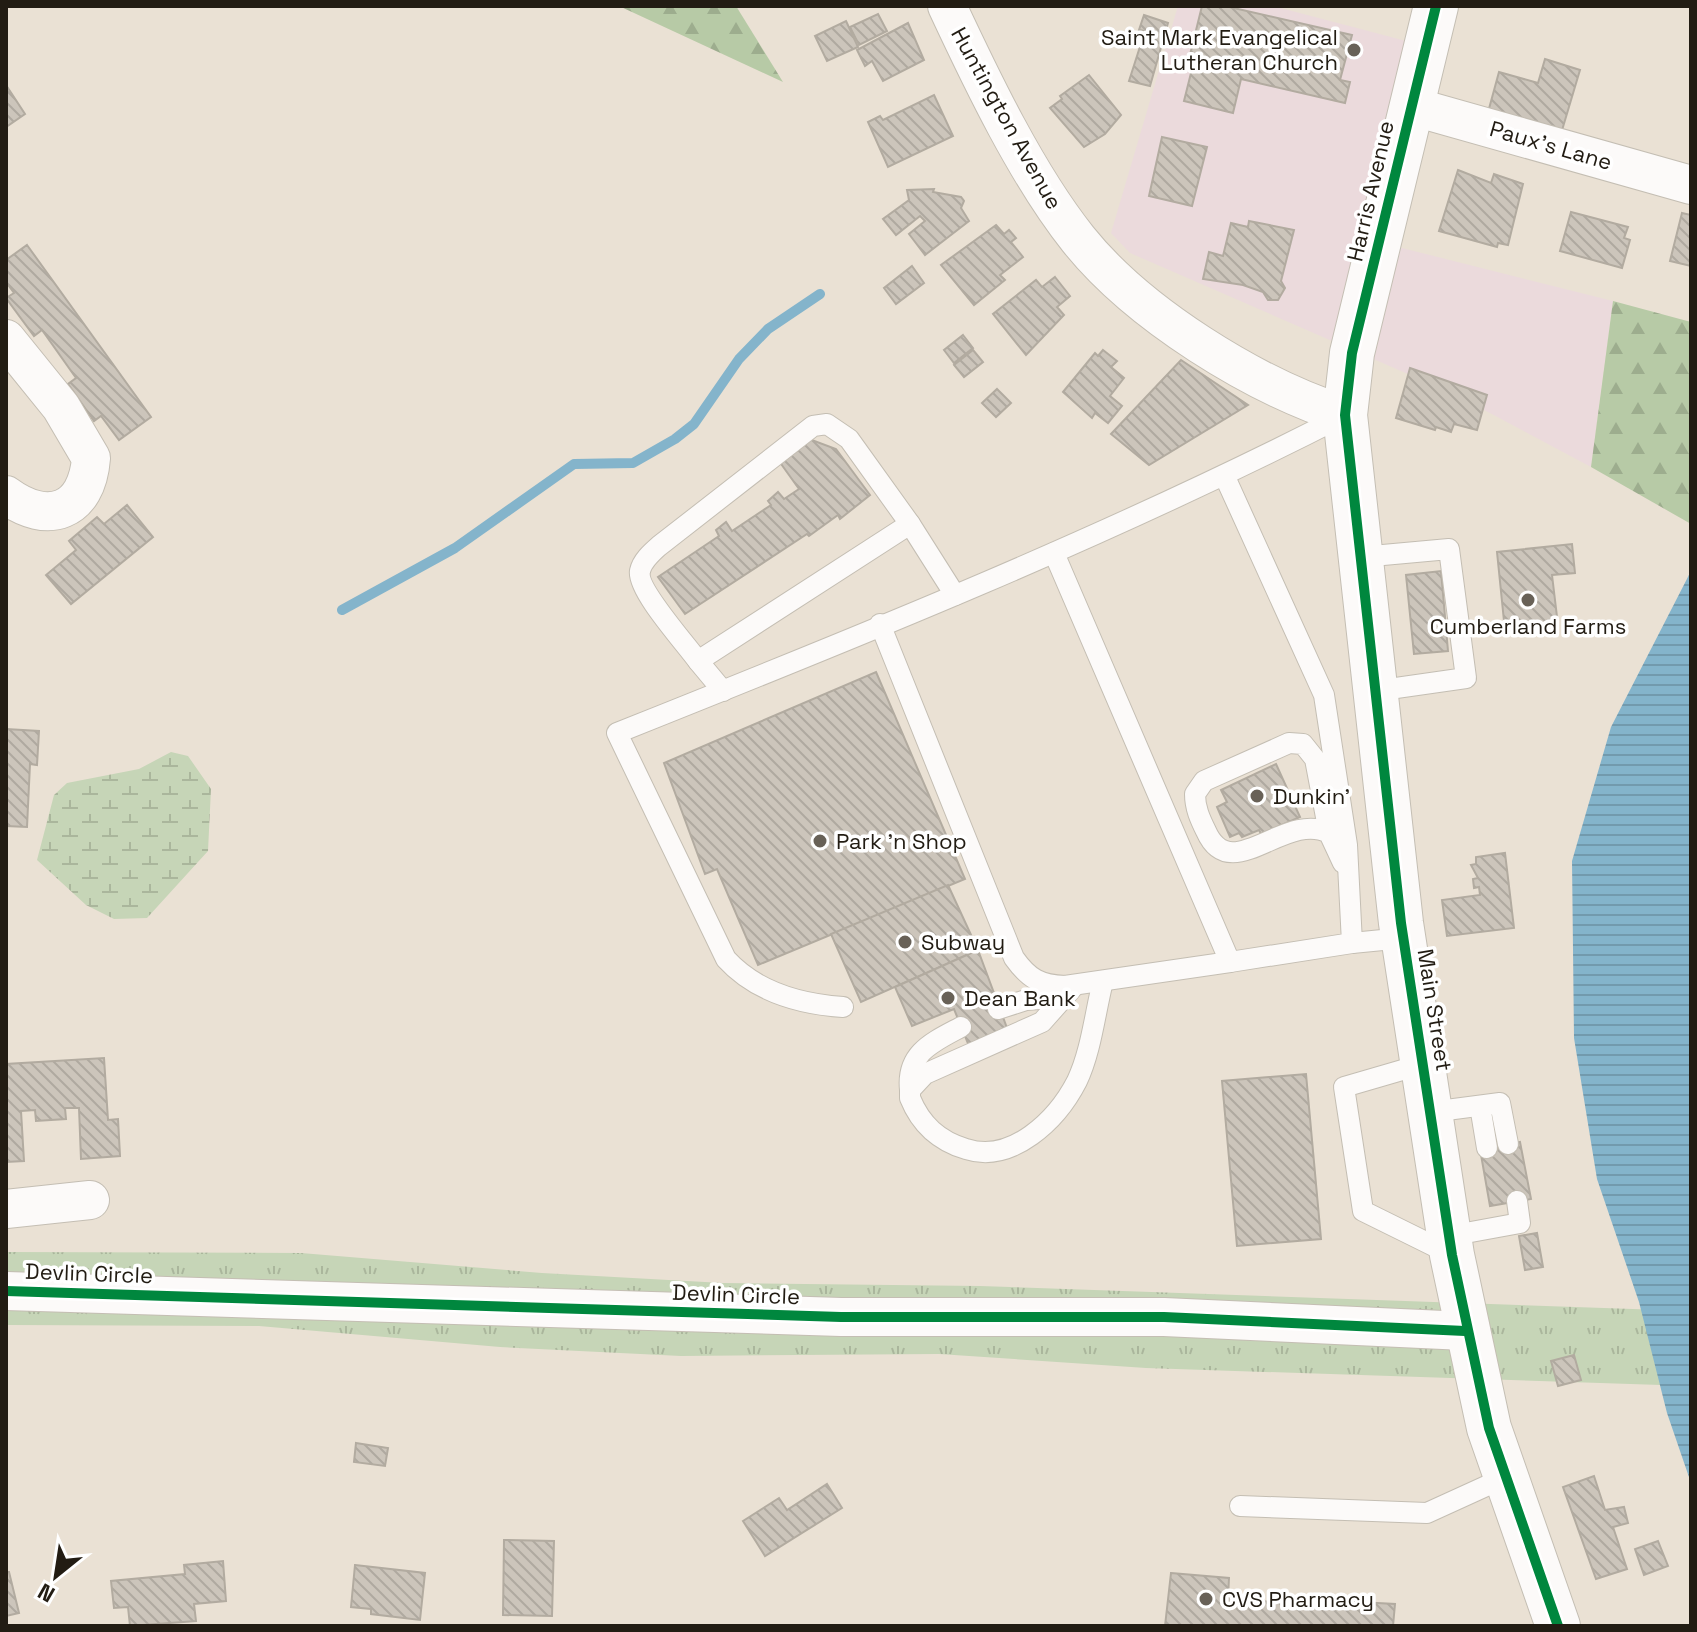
<svg xmlns="http://www.w3.org/2000/svg" width="1697" height="1632" viewBox="0 0 1697 1632" font-family="'Space Grotesk',sans-serif">
  <defs>
    <pattern id="forest-firs" width="22" height="20" patternUnits="userSpaceOnUse" patternTransform="scale(2)"><rect width="22" height="20" fill="#b7caa6"/><path d="M5 1l3.5 6h-7zM16 11l3.5 6h-7z" fill="#9dad8e"/></pattern>
    <pattern id="wetland-marsh" width="20" height="14" patternUnits="userSpaceOnUse" patternTransform="scale(2)"><rect width="20" height="14" fill="#c6d5b7"/><path d="M1 5h8M5 5V1M11 12h8M15 12V8" fill="none" stroke="#aab69c"/></pattern>
    <pattern id="park-tufts" width="24" height="20" patternUnits="userSpaceOnUse" patternTransform="scale(2)"><rect width="24" height="20" fill="#c6d5b7"/><path d="M3 7l-1-3M5 7V3M7 7l1-3M15 17l-1-3M17 17v-4M19 17l1-3" fill="none" stroke="#aab69c"/></pattern>
    <pattern id="water-rules" width="6" height="5" patternUnits="userSpaceOnUse" patternTransform="scale(2)"><rect width="6" height="5" fill="#84b4cb"/><path d="M0 2.5h6" fill="none" stroke="#729aad"/></pattern>
    <pattern id="building-back-hatch" width="6" height="6" patternUnits="userSpaceOnUse" patternTransform="scale(2)"><rect width="6" height="6" fill="#ccc5bb"/><path d="M-1 5l2 2M0 0l6 6M5-1l2 2" fill="none" stroke="#afa9a0"/></pattern>
  </defs>
  <rect width="100%" height="100%" fill="#eae1d4"/>
  <polygon fill="#ebdadc" points="1178,6 1273,6 1429,47 1382,243 1613,301 1591,467 1456,395 1130,253 1111,233"/>
  <g fill="url(#forest-firs)">
    <polygon points="619,6 736,6 783,82"/>
    <polygon points="1613,301 1691,322 1691,524 1591,467"/>
  </g>
  <polygon fill="url(#wetland-marsh)" points="171,752 188,756 211,789 208,851 147,918 114,919 86,905 37,860 54,795 67,783 139,769"/>
  <polygon fill="url(#park-tufts)" points="6,1252 301,1253 542,1273 723,1283 980,1286 1691,1311 1691,1386 1146,1368 939,1354 681,1356 500,1347 259,1326 6,1325"/>
  <polygon fill="url(#water-rules)" points="1691,571 1691,1483 1667,1413 1639,1302 1597,1179 1574,1038 1572,861 1611,727"/>
  <g fill="none" stroke-linecap="round" stroke-linejoin="round">
    <polyline stroke="#84b4cb" stroke-width="10" points="342,610 455,548 574,464 633,463 675,439 694,424 739,359 768,329 820,294"/>
  </g>
  <g fill="url(#building-back-hatch)" stroke="#b2aba0" stroke-width="2">
    <polygon points="1202,6 1225,6 1352,35 1340,80 1350,82 1345,103 1241,79 1233,113 1184,101 1192,69 1187,67"/>
    <polygon points="878,14 887,31 859,45 850,27"/>
    <polygon points="1144,15 1168,23 1150,86 1129,81 1145,31 1139,30"/>
    <polygon points="846,21 858,47 827,61 815,36"/>
    <polygon points="908,23 924,60 883,81 872,61 865,66 857,50"/>
    <polygon points="1545,59 1580,70 1560,137 1487,116 1499,72 1538,83"/>
    <polygon points="1089,75 1121,115 1105,134 1084,147 1050,108 1062,99 1060,96"/>
    <polygon points="6,85 25,114 6,127"/>
    <polygon points="934,95 953,136 888,167 868,122 880,116 883,120"/>
    <polygon points="1162,137 1207,147 1192,206 1149,196"/>
    <polygon points="1458,170 1491,183 1494,174 1523,184 1508,245 1498,243 1497,247 1439,231"/>
    <polygon points="934,189 933,192 961,197 964,201 961,208 969,221 925,255 909,234 925,221 920,216 896,235 883,219 909,200 907,190"/>
    <polygon points="1571,212 1628,227 1624,238 1630,240 1622,268 1560,251"/>
    <polygon points="1682,213 1691,215 1691,266 1670,261"/>
    <polygon points="1249,221 1294,230 1281,281 1285,288 1278,300 1268,300 1263,292 1243,285 1203,279 1209,252 1223,256 1231,223 1248,227"/>
    <polygon points="996,225 1004,234 1009,230 1016,238 1011,242 1023,257 1000,275 1005,280 974,305 941,265"/>
    <polygon points="27,245 151,417 119,440 101,416 94,421 68,384 76,378 42,330 34,336 6,298 14,293 6,282 6,260"/>
    <polygon points="912,266 924,283 896,304 884,288"/>
    <polygon points="1055,277 1070,296 1057,307 1064,315 1026,355 993,314 1036,280 1042,287"/>
    <polygon points="963,335 973,348 954,363 944,350"/>
    <polygon points="973,350 983,362 964,377 954,365"/>
    <polygon points="1103,350 1117,361 1111,367 1124,378 1110,396 1122,406 1108,423 1095,413 1092,418 1063,392 1095,353 1098,356"/>
    <polygon points="1181,360 1248,405 1149,465 1111,434"/>
    <polygon points="1410,368 1487,395 1477,430 1454,424 1451,432 1436,427 1435,430 1396,418"/>
    <polygon points="997,389 1011,403 996,417 982,403"/>
    <polygon points="809,439 836,449 870,495 840,519 838,515 809,536 807,534 685,614 658,577 719,536 716,530 726,522 732,531 771,505 768,501 778,492 784,499 799,489 779,461"/>
    <polygon points="127,505 153,537 71,604 46,575 76,550 69,541 97,517 104,524"/>
    <polygon points="1572,544 1575,573 1552,575 1558,625 1505,631 1497,552"/>
    <polygon points="1441,571 1448,651 1414,654 1406,575"/>
    <polygon points="876,672 965,879 758,965 717,869 705,874 664,763"/>
    <polygon points="6,729 39,731 37,765 30,764 27,827 6,826"/>
    <polygon points="1276,764 1300,817 1261,834 1259,830 1242,837 1239,833 1230,837 1217,807 1227,802 1221,790"/>
    <polygon points="1505,853 1514,928 1447,936 1442,900 1480,895 1479,887 1474,888 1473,879 1478,878 1471,865 1476,864 1476,857"/>
    <polygon points="948,885 978,950 861,1002 831,934"/>
    <polygon points="978,950 1007,1028 969,1046 954,1009 912,1026 895,987"/>
    <polygon points="104,1058 108,1120 118,1119 120,1156 81,1159 79,1108 65,1108 66,1119 36,1121 35,1110 21,1111 24,1161 6,1162 6,1064"/>
    <polygon points="1306,1074 1321,1239 1237,1246 1222,1081"/>
    <polygon points="1520,1142 1531,1199 1490,1206 1480,1149"/>
    <polygon points="1537,1233 1543,1267 1525,1270 1519,1236"/>
    <polygon points="1574,1355 1581,1380 1558,1386 1551,1361"/>
    <polygon points="356,1443 388,1448 385,1466 354,1462"/>
    <polygon points="1594,1476 1605,1510 1624,1507 1628,1523 1613,1527 1627,1569 1596,1579 1563,1487"/>
    <polygon points="827,1484 842,1508 765,1556 743,1521 779,1498 787,1510"/>
    <polygon points="504,1540 554,1541 552,1616 503,1615"/>
    <polygon points="1658,1541 1668,1566 1644,1575 1635,1549"/>
    <polygon points="223,1561 226,1601 194,1604 196,1621 130,1626 128,1607 114,1608 111,1581 185,1574 184,1565"/>
    <polygon points="355,1565 425,1573 420,1620 371,1614 371,1609 351,1607"/>
    <polygon points="6,1572 9,1572 19,1613 6,1616"/>
    <polygon points="1171,1573 1229,1578 1228,1598 1341,1608 1341,1601 1395,1604 1393,1626 1165,1626"/>
  </g>
  <g fill="none" stroke-linecap="round" stroke-linejoin="round">
    <g stroke="#c4beb3" stroke-width="22">
      <g id="service">
        <polyline points="1225,477 1324,695 1347,845 1352,943 1230,962"/>
        <polyline points="1361,557 1449,549 1466,678 1375,691"/>
        <path d="M 880,624 L 1014,958 C 1029,979 1040,985 1065,986 L 1230,962 L 1054,553"/>
        <path d="M 698,661 C 686,644 636,589 640,571 C 642,561 651,553 659,546 L 813,426 L 827,424 L 849,439 L 910,524"/>
        <polyline points="723,691 698,661 910,524 955,595"/>
        <path d="M 1329,833 C 1285,810 1231,888 1206,831 C 1200,819 1195,808 1195,794 L 1204,781 L 1289,743 L 1303,744 L 1315,759 L 1329,833 L 1343,863"/>
        <polyline points="1352,943 1403,938"/>
        <path d="M 1075,985 L 1042,1022 L 925,1074 L 910,1090 L 910,1098 C 921,1125 939,1141 966,1149 C 1012,1164 1057,1120 1077,1081 C 1091,1052 1095,1013 1103,981"/>
        <path d="M 843,1007 C 800,1004 756,992 726,959 L 617,733 C 863,635 1109,536 1345,415"/>
        <polyline points="998,1009 1026,1000 1065,997"/>
        <polyline points="1423,1064 1344,1087 1363,1211 1450,1254"/>
        <path d="M 910,1090 C 906,1053 933,1042 961,1027"/>
        <polyline points="1480,1106 1487,1148"/>
        <polyline points="1431,1112 1500,1103 1508,1144"/>
        <polyline points="1449,1236 1520,1223 1517,1201"/>
        <polyline points="1240,1506 1427,1513 1506,1477"/>
      </g>
    </g>
    <g stroke="#c4beb3" stroke-width="40">
      <g id="minor">
        <path d="M 947,6 C 982,81 1027,175 1078,239 C 1138,314 1254,386 1345,415"/>
        <polyline points="1411,106 1691,185"/>
        <path d="M 6,339 L 61,407 L 91,458 C 87,512 48,526 6,495"/>
        <polyline points="6,1209 90,1200"/>
        <polyline points="6,1291 841,1317 1164,1317 1465,1331"/>
      </g>
    </g>
    <g stroke="#c4beb3" stroke-width="46">
      <polyline id="secondary" points="1436,6 1352,353 1345,415 1401,923 1452,1255 1489,1428 1558,1626"/>
    </g>
    <use href="#service" stroke="#fcfaf9" stroke-width="20"/>
    <use href="#minor" stroke="#fcfaf9" stroke-width="38"/>
    <use href="#secondary" stroke="#fcfaf9" stroke-width="44"/>
    <g stroke="#fff" stroke-width="15">
      <g id="cycleway">
        <polyline points="1436,6 1352,353 1345,415 1401,923 1452,1255 1489,1428 1558,1626"/>
        <polyline points="6,1291 841,1317 1164,1317 1465,1331"/>
      </g>
    </g>
    <use href="#cycleway" stroke="#00873e" stroke-width="10"/>
  </g>
  <g fill="#686157" stroke="#fff" stroke-width="3">
    <circle cx="1354" cy="50" r="8"/>
    <circle cx="1528" cy="600" r="8"/>
    <circle cx="1257" cy="796" r="8"/>
    <circle cx="820" cy="841" r="8"/>
    <circle cx="905" cy="942" r="8"/>
    <circle cx="948" cy="998" r="8"/>
    <circle cx="1206" cy="1599" r="8"/>
  </g>
  <g text-anchor="middle" dominant-baseline="central" stroke-width="7" stroke-linejoin="round" paint-order="stroke">
    <g font-size="22" fill="#221c13" stroke="#fff" text-anchor="start">
      <text x="1338" y="37" text-anchor="end">Saint Mark Evangelical<tspan x="1338" dy="25">Lutheran Church</tspan></text>
      <text x="1528" y="626" text-anchor="middle">Cumberland Farms</text>
      <text x="1273" y="796">Dunkin'</text>
      <text x="836" y="841">Park 'n Shop</text>
      <text x="921" y="942">Subway</text>
      <text x="964" y="998">Dean Bank</text>
      <text x="1222" y="1599">CVS Pharmacy</text>
    </g>
    <g font-size="22" fill="#221c13" stroke="#fff">
      <text transform="translate(1007 118) rotate(61)">Huntington Avenue</text>
      <text transform="translate(1551 145) rotate(16)">Paux's Lane</text>
      <text transform="translate(1370 191) rotate(-77)">Harris Avenue</text>
      <text transform="translate(1435 1010) rotate(81)">Main Street</text>
      <text transform="translate(89 1273) rotate(2)">Devlin Circle</text>
      <text transform="translate(736 1294) rotate(2)">Devlin Circle</text>
    </g>
  </g>
  <rect width="1697" height="1632" fill="none" stroke="#221c13" stroke-width="16"/>
  <g transform="translate(56 1576) rotate(210)" stroke="#ffffff" stroke-width="6" paint-order="stroke">
  <path d="M0-6L14 30L0 20L-14 30Z" fill="#221c13"/>
  <text y="-12" font-size="22" font-weight="bold" text-anchor="middle" fill="#221c13">N</text>
  </g>
</svg>
